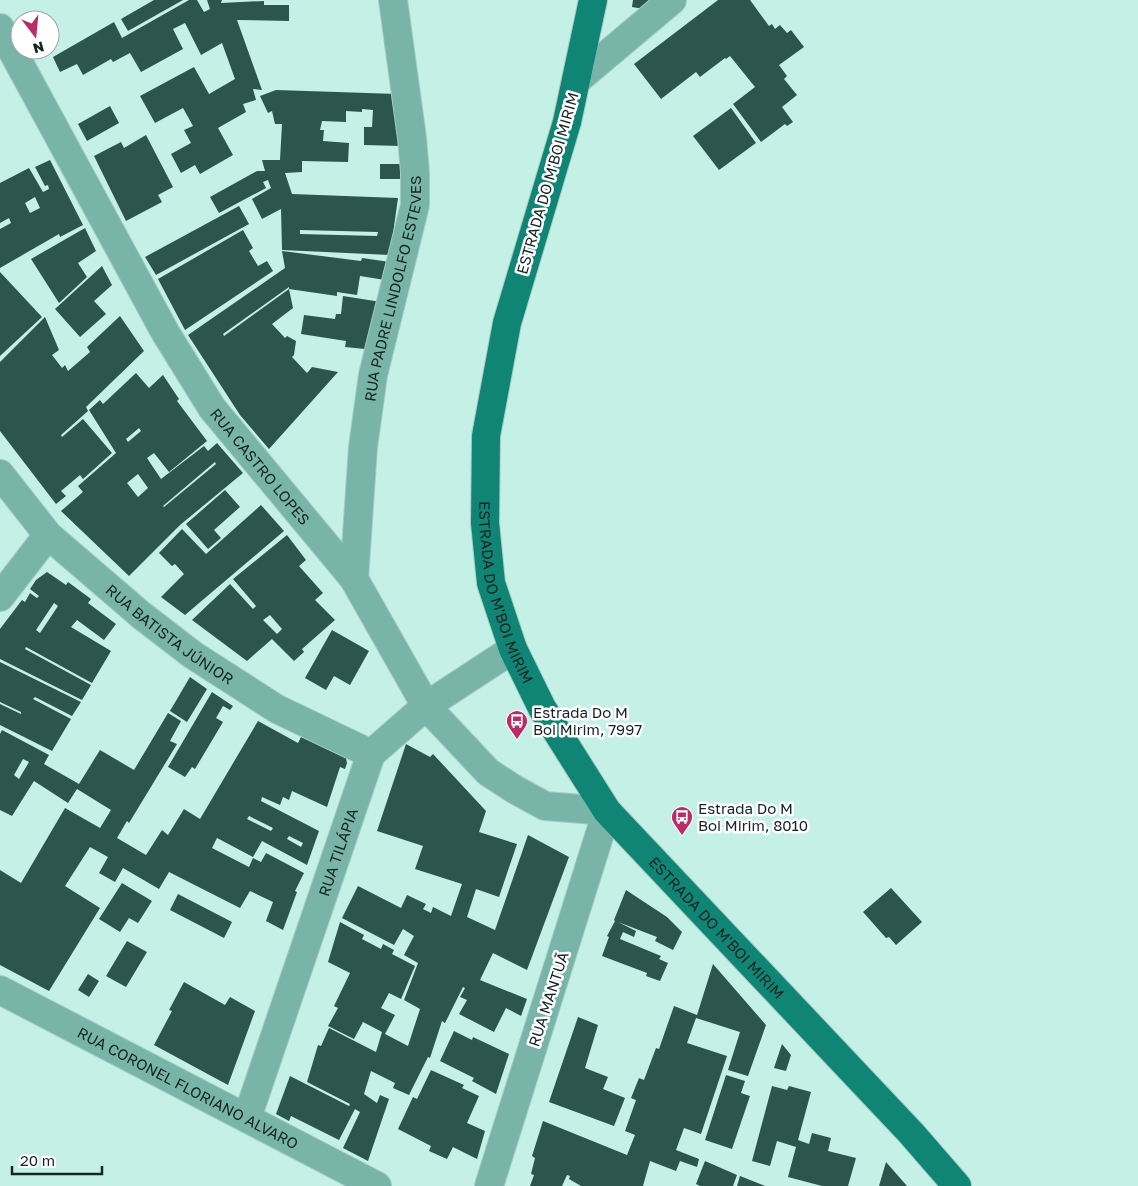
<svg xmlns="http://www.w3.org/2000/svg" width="1138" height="1186" viewBox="0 0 1138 1186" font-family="'Golos Text',sans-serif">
  <rect width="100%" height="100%" fill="#c4f0e6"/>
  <g fill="#2c554d" fill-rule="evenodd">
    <polygon points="154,0 183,0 128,31 121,19"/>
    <polygon points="189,0 197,0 204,12 210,9 207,0 222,0 221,3 264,1 264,5 289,5 289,21 237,20 262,90 253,89 256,100 243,104 246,112 218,128 233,155 200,174 195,165 181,173 171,154 191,143 184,130 193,126 183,108 155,123 140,96 194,67 209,94 235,79 222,43 201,55 185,23 173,29 183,49 141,72 130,53 113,62 111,59 83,75 77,64 60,72 53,57 114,22 122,38"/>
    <polygon points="633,0 660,0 650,10 632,7"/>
    <polygon points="718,0 750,0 769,26 772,24 775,29 780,25 787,33 791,30 804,47 779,65 787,76 784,79 797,95 782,107 793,122 787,126 785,124 761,142 733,104 755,87 730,56 726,59 725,58 700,77 696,72 661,99 634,64"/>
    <path d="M 276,90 L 397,94 L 401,146 L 364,145 L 364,127 L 372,127 L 373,110 L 362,109 L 362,112 L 346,111 L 346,122 L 322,121 L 320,130 L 324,130 L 323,141 L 349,143 L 348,162 L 302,161 L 302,172 L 285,173 L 292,194 L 398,198 L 390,255 L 282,250 L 281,209 L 262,219 L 252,199 L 271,188 L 268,180 L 263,182 L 266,188 L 219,213 L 210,197 L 257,171 L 265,171 L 262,160 L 280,160 L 282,124 L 275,124 L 272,111 L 268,113 L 260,96 ZM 300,230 L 378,232 L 377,236 L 300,234 Z"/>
    <polygon points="110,106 119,123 87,141 78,124"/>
    <polygon points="731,108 756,143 719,170 693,136"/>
    <polygon points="146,135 173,187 158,195 162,202 126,221 94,156 121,142 124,148"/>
    <path d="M 50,160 L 83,225 L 60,237 L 59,234 L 0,268 L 0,229 L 11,223 L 9,218 L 0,223 L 0,183 L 29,168 L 43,192 L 49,189 L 48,185 L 45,186 L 35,167 ZM 35,197 L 40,208 L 30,213 L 25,203 Z"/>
    <polygon points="380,164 401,164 400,179 380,179"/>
    <polygon points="239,206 249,224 156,275 145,257"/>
    <polygon points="85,228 96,251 78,263 87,277 59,303 31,259"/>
    <polygon points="243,230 253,248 249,251 258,266 267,261 273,271 185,330 158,279"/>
    <polygon points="282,251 361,261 362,258 390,262 385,280 360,276 357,295 337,292 337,296 289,289 289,287 223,334 224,336 289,289 293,308 272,324 285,338 287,336 296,341 294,355 292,357 307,373 312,367 338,372 269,449 240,415 188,335 285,268"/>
    <polygon points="102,266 112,285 94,301 106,314 80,337 55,309"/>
    <polygon points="0,272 42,317 0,356"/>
    <polygon points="343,296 381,302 365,349 345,347 346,341 301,334 304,315 335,319 336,314 341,314"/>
    <polygon points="120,316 144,351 86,407 88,411 61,435 62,437 83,419 112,453 83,479 80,475 61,491 66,496 56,504 0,431 0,362 45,317 59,350 52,355 62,368 65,365 68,371 90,352 87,347"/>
    <path d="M 136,373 L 149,388 L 163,375 L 179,399 L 177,401 L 207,441 L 169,472 L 154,453 L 147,458 L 161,479 L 204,446 L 208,451 L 217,443 L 243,473 L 180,525 L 129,576 L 61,511 L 83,492 L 78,486 L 116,453 L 89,410 L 100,400 L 103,404 ZM 139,428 L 141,431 L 128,442 L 126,439 ZM 215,462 L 216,464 L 164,507 L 163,506 ZM 138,474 L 148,488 L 138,497 L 127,483 Z"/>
    <polygon points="225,490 240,507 214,530 221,538 208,549 186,524"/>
    <polygon points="261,505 284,531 185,615 161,597 184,574 175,564 172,566 159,553 182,529 206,554"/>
    <path d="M 287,535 L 306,560 L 299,566 L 323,593 L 315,600 L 335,620 L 302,649 L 304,652 L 294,661 L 272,639 L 247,661 L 192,620 L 230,584 L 253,609 L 256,606 L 233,579 ZM 270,615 L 282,629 L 277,634 L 263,620 Z"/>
    <path d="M 47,572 L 66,585 L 68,582 L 91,599 L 88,603 L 116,624 L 104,640 L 77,620 L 71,627 L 111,651 L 92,683 L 26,647 L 25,649 L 91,685 L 82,700 L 0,659 L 0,629 L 22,600 L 25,602 L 30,593 L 37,598 L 39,596 L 30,589 L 36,580 ZM 54,603 L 58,606 L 40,633 L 36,630 Z"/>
    <polygon points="332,630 369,651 350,685 334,676 326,690 305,678"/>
    <polygon points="0,662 81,702 72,716 35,697 33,699 71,719 52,751 0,725 0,704 21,714 21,712 0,702"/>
    <polygon points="190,677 207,689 187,722 170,711"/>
    <polygon points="212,692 233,706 230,710 223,706 216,718 223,722 195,769 192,767 185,777 168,767"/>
    <path d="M 168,713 L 181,721 L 170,741 L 177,744 L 129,823 L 127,821 L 117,838 L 146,855 L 162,830 L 168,835 L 184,809 L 200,819 L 258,721 L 298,743 L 301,737 L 346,758 L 347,763 L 345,769 L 340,767 L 327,807 L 292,791 L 289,800 L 283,797 L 280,805 L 262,797 L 261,801 L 319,831 L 307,865 L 262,841 L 253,857 L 217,838 L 212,848 L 249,867 L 253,858 L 261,862 L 266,853 L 304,873 L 295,891 L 297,892 L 283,930 L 266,921 L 273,902 L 250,891 L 240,908 L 169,872 L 159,889 L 123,868 L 115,882 L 99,873 L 108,857 L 90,847 L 65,886 L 100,908 L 49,991 L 0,965 L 0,870 L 21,883 L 65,808 L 100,828 L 111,810 L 77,789 L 68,803 L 34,781 L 12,816 L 0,810 L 0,734 L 2,730 L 49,755 L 44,764 L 79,784 L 100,750 L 134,770 ZM 23,759 L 29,762 L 19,779 L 14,775 ZM 249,816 L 273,828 L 271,831 L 247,819 ZM 289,836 L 303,843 L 301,847 L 287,839 Z"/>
    <polygon points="406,744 430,757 433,754 486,811 479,832 517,844 499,897 476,889 467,917 495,930 528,835 569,857 527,970 493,953 480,980 527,999 521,1016 506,1008 494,1032 459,1014 467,1000 460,997 465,988 463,987 445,1023 442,1021 430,1058 428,1057 409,1095 393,1088 395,1083 371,1071 364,1094 377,1103 380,1095 389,1099 368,1161 343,1148 360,1112 355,1109 339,1140 291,1116 289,1121 276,1114 290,1076 349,1106 350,1104 307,1082 318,1045 321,1046 329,1028 376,1052 382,1032 363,1022 354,1039 328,1026 338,1008 334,1006 350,973 328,962 340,922 364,935 362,939 381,949 383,944 394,950 392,954 415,966 401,999 389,993 381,1008 395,1015 385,1034 408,1046 420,1009 404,1000 418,963 404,955 414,936 403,929 394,945 342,918 358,886 401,908 407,895 426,904 423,909 431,913 433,907 451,916 462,884 415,869 423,846 377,831"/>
    <polygon points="122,883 152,901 138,923 129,918 120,932 99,919"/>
    <polygon points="891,888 922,922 896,945 889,937 886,938 863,912"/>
    <polygon points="626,890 667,917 682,932 673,950 655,941 657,937 618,922 636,931 634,937 623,932 620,939 661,956 659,959 668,963 660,981 646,976 647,973 602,956 609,937 607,936 615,921 614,920"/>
    <polygon points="178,894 232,922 224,938 170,910"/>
    <polygon points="127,941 147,952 126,987 106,976"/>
    <polygon points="713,964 766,1025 748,1076 728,1070 740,1032 696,1018 687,1043 727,1056 701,1134 684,1128 676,1150 699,1159 697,1167 680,1161 676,1171 650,1161 643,1186 581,1186 569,1179 570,1176 567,1175 562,1186 530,1186 534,1175 531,1174 535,1158 532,1156 543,1121 627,1155 635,1135 625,1131 636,1100 631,1098 639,1078 644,1080 656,1048 659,1049 674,1006 697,1015"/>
    <polygon points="88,974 99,981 89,997 78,990"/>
    <polygon points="184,982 225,1005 230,997 255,1011 228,1085 154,1045 172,1011 169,1010"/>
    <polygon points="578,1017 598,1025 585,1068 608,1077 603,1089 625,1098 614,1126 549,1102"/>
    <polygon points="454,1031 472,1040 473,1037 509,1054 496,1094 472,1081 474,1078 440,1061"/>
    <polygon points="782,1044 791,1055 786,1071 774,1068"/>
    <polygon points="431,1070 464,1085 462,1088 479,1096 467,1123 485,1131 477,1159 453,1147 447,1159 429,1151 431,1146 398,1129 413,1097 417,1099"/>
    <polygon points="726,1075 745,1081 741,1093 750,1096 732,1149 705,1140"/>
    <polygon points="772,1086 787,1090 789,1086 811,1092 798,1140 809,1144 812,1133 831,1138 828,1151 856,1158 848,1186 822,1186 788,1177 796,1147 777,1141 770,1166 752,1161"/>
    <polygon points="705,1161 737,1175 733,1186 700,1186 696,1184"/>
    <polygon points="886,1162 907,1186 879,1186"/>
    <polygon points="740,1176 765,1186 737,1186"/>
  </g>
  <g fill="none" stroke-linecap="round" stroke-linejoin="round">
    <g stroke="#a4cbc3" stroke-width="30">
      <g id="minor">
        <path id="s1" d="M 0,28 L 165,332 L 212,408 L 354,579 L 426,706 L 488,772 L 514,789 L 545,806 L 607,811 L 489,1186"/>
        <polyline points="577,80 672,0"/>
        <path id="s2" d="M 0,474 L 48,535 L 141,615 L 193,655 L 277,709 L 371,754"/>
        <path id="s3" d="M 354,579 L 363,447 L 373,375 L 415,205 L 415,172 L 412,138 L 393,0"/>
        <polyline points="0,597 48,535"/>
        <path id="s4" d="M 0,990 L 377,1186"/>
        <path id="s5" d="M 247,1118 L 371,754 L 426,706 L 513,649"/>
      </g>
    </g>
    <g stroke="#a4cbc3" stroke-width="30">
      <g id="primary">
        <path id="s6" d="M 593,0 L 567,122 L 507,323 L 486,436 L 485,523 L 491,583 L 513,649 L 542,708 L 607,811 L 911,1133 L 957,1186"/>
      </g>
    </g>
    <use href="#minor" stroke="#79b4a9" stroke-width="28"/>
    <use href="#primary" stroke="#108575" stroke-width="28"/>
  </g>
  <defs>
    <g id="bus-pin" transform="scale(1.125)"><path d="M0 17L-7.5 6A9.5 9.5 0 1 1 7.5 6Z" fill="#b82d67" stroke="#fff"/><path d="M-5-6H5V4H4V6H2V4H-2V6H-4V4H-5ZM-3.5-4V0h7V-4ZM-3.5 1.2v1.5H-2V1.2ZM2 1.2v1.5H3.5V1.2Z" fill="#fff"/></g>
  </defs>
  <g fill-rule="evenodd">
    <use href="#bus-pin" x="517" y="721"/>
    <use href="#bus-pin" x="682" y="817"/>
  </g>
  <g text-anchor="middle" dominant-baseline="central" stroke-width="5" stroke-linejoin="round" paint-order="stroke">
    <g font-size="15" fill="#142522" stroke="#fff">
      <text transform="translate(547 183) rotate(-74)">ESTRADA DO M'BOI MIRIM</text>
      <text stroke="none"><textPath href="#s3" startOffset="294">RUA PADRE LINDOLFO ESTEVES</textPath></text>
      <text stroke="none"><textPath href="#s1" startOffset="511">RUA CASTRO LOPES</textPath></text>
      <text stroke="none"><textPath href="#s6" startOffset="609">ESTRADA DO M'BOI MIRIM</textPath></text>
      <text stroke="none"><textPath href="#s2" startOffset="235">RUA BATISTA JÚNIOR</textPath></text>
      <text stroke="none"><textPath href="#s5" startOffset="281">RUA TILÁPIA</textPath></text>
      <text stroke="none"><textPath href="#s6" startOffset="1014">ESTRADA DO M'BOI MIRIM</textPath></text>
      <text transform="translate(548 999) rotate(-72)">RUA MANTUÃ</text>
      <text stroke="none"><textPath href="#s4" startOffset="212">RUA CORONEL FLORIANO ALVARO</textPath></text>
    </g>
    <g font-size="15" fill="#142522" stroke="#fff" text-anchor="start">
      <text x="533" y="712">Estrada Do M<tspan x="533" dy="17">Boi Mirim, 7997</tspan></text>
      <text x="698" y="808">Estrada Do M<tspan x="698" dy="17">Boi Mirim, 8010</tspan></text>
    </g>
  </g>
  <g transform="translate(35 35) rotate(164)"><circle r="24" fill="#ffffff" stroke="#a1a8a7"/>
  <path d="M0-4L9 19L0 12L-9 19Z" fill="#b82d67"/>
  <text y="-8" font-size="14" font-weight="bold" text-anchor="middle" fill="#142522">N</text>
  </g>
  <path d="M12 1166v8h90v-8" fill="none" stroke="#142522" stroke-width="2.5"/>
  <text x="20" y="1166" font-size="15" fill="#142522" stroke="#ffffff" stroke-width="4" paint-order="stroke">20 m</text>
</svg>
